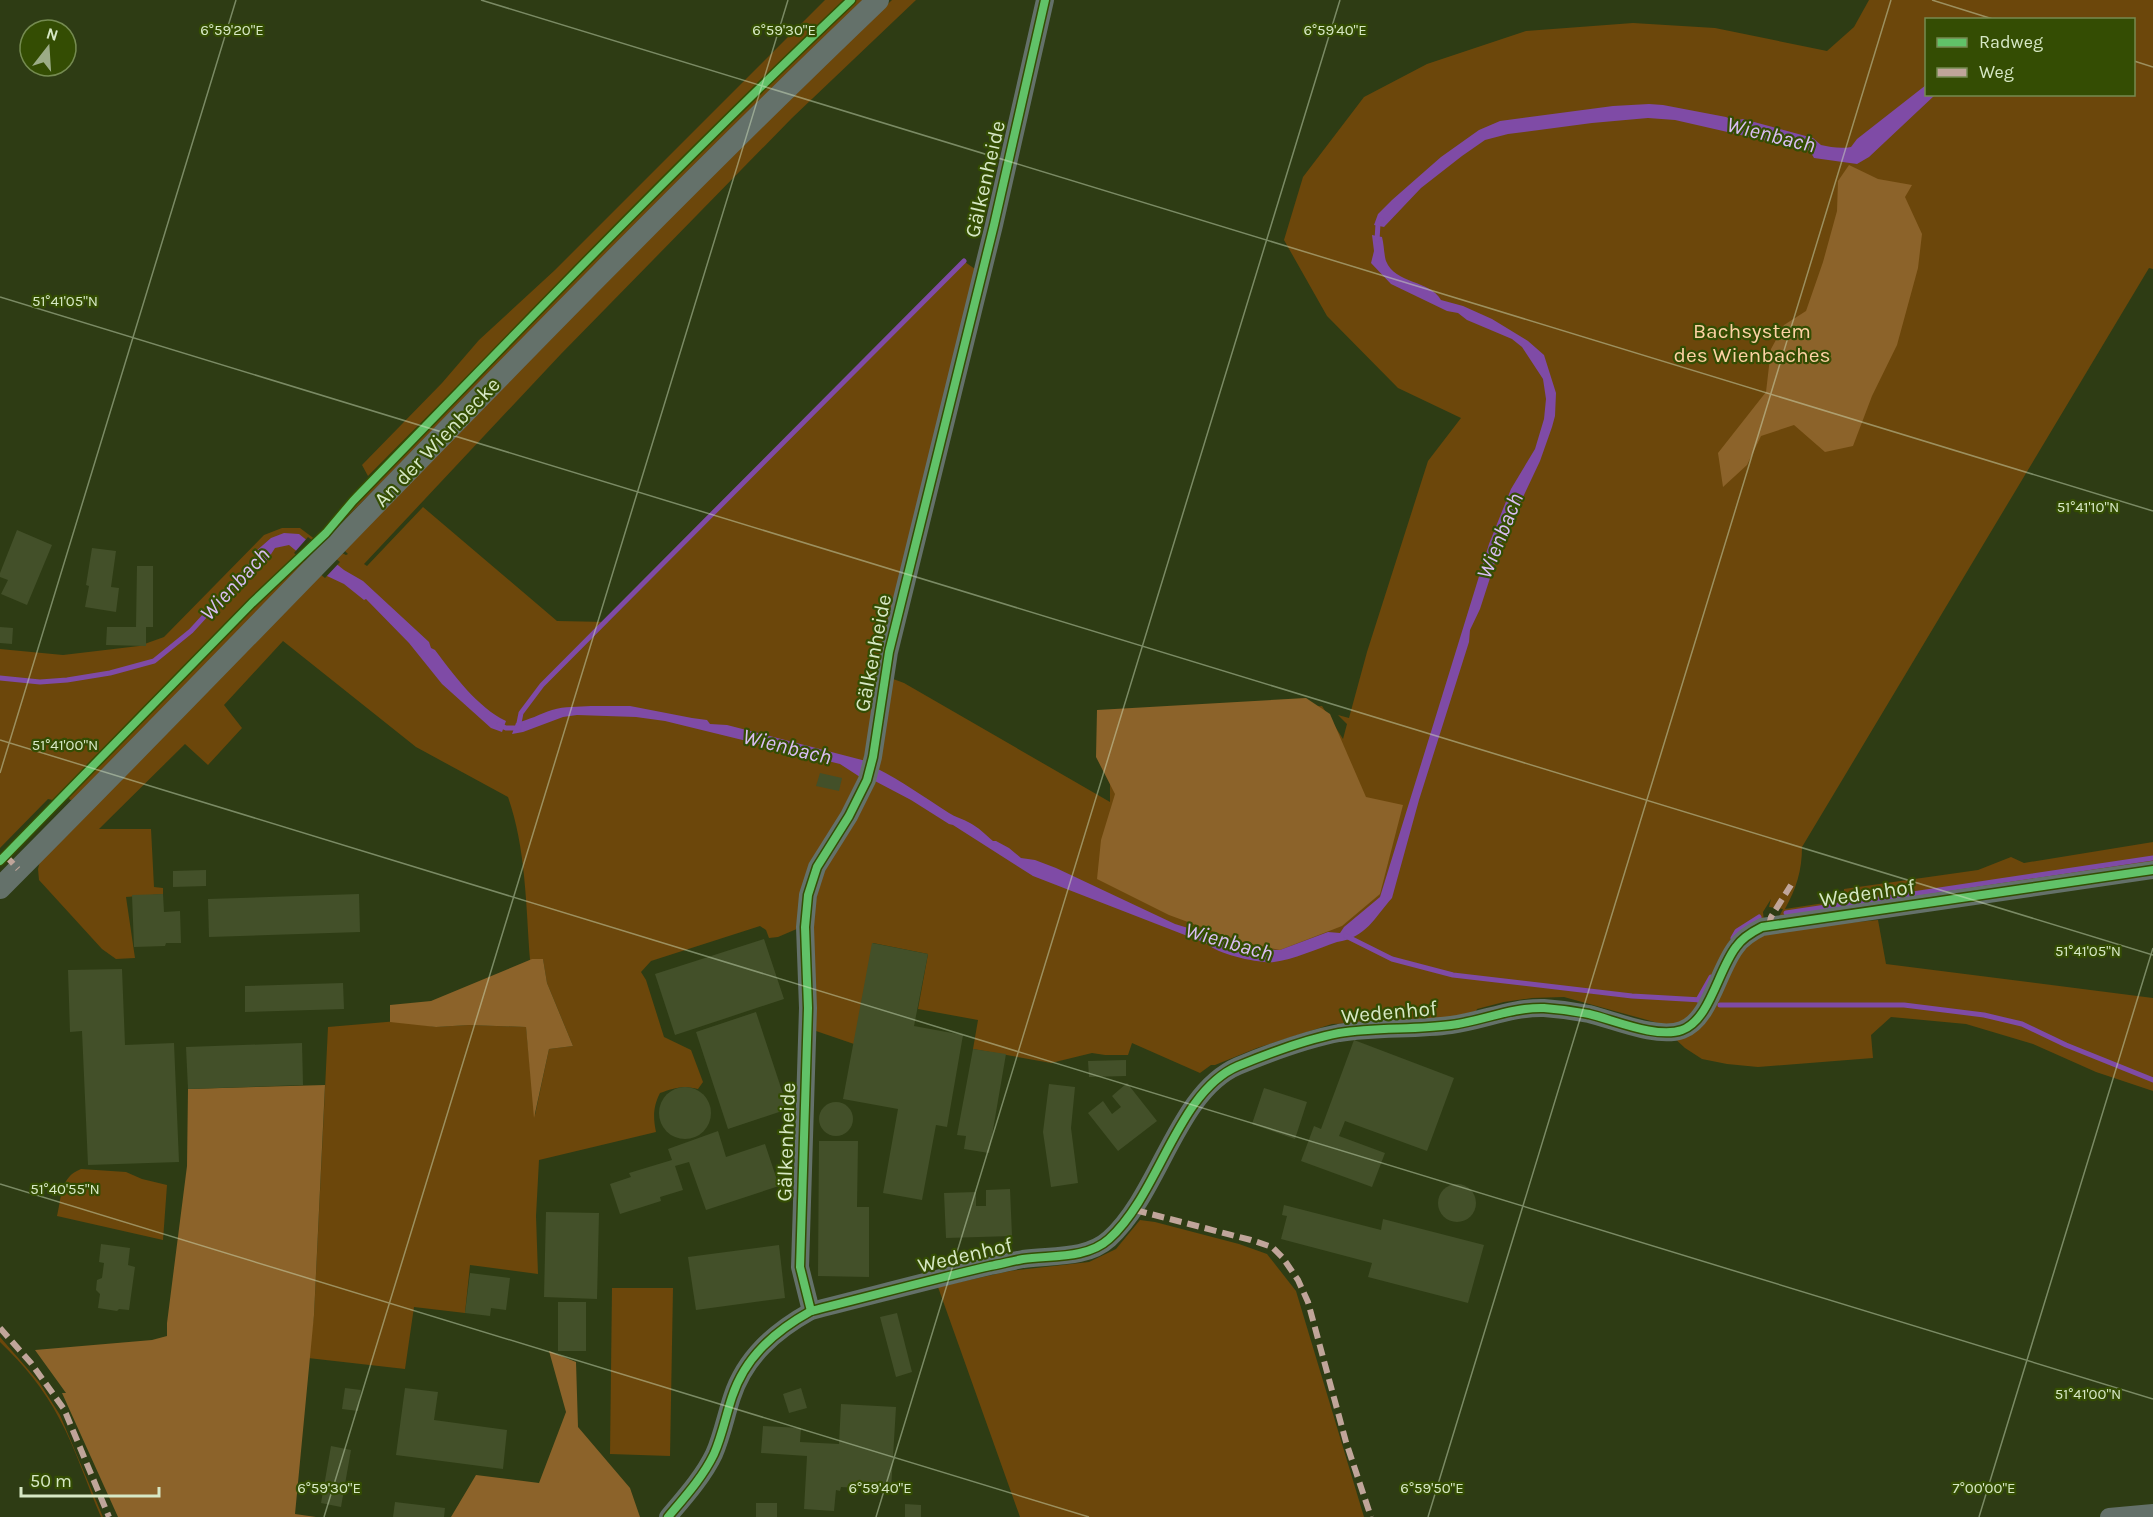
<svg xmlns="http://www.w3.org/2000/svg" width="2153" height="1517" viewBox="0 0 2153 1517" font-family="Karla,sans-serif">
  <rect width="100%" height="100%" fill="#2e3c14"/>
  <g fill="#6c470b" fill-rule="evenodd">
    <polygon points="825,0 844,0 679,163 368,476 362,465 442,383 479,340 555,270"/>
    <polygon points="854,0 864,0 337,527 364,493 676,175"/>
    <path d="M 892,0 L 916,0 L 792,118 L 561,354 L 364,564 L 367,566 L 423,507 L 557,621 L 608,622 L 965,262 L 975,269 L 880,654 L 877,673 L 904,683 L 1110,802 L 1110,727 L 1322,706 L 1343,739 L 1347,724 L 1338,715 L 1349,718 L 1367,652 L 1428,461 L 1461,418 L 1398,388 L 1327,316 L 1284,240 L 1303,177 L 1364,97 L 1427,64 L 1526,31 L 1633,23 L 1715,28 L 1827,51 L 1854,27 L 1869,0 L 2153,0 L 2153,269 L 2149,268 L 1802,847 C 1802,871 1796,889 1785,909 L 1844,900 L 1844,889 L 1978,870 L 2011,857 L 2024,863 L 2153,842 L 2153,866 L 1779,917 L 1783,909 L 1769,907 L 1771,899 L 1763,912 L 1765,931 L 1878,920 L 1886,964 L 2153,998 L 2153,1091 L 2096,1072 L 2033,1044 L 1966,1024 L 1891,1017 L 1871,1035 L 1873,1058 L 1758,1067 L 1727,1064 L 1702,1059 L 1685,1048 L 1658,1023 L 1564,997 L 1532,998 L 1504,1002 L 1477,1009 L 1476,1011 L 1438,1020 L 1332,1024 L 1257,1048 L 1215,1065 L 1211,1065 L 1200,1073 L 1132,1043 L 1128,1055 L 1105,1055 L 1092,1053 L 1051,1063 L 973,1049 L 978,1020 L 918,1009 L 928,954 L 873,943 L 854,1044 L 816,1031 L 811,927 L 826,844 L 799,928 L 778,937 L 769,938 L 766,930 L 760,926 L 651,961 L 641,972 L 646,980 L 664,1037 L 691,1050 L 703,1082 L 698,1089 C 683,1085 673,1088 660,1093 C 653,1107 653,1117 656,1132 L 539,1160 L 536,1216 L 538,1274 L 470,1265 L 465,1313 L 414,1307 L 405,1369 L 308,1358 L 314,1315 L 328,1027 L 398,1021 L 436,1027 L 469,1025 L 526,1027 L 535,1115 L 549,1049 L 573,1046 L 547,983 L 543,959 L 530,960 C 526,907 526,848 508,797 L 416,747 L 283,641 L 224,705 L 242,728 L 208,765 L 185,744 L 99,829 L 151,829 L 154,887 L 163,888 L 163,894 L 126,897 L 135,958 L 116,959 L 102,949 L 39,880 L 38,869 L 40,861 L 73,800 L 70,800 L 68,796 L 57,801 L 48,799 L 0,848 L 0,649 L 63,655 L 139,646 L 164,637 L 264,535 L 282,528 L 300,528 L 316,540 L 346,555 L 348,554 L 344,550 C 525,365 705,179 892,0 ZM 1926,20 L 2134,20 L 2134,94 L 1926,94 Z"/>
    <path d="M 81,1169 L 126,1172 L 142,1179 L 167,1185 L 163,1240 L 57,1216 C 62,1196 60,1177 81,1169 Z"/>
    <polygon points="1140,1220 1155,1222 1239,1244 1267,1254 1296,1291 1364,1517 1020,1517 938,1287 1010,1271 1089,1262 1116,1249"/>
    <polygon points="612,1288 673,1288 670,1456 610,1454"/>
    <path d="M 0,1337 L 39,1382 L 60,1415 L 103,1517 L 101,1517 C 87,1485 76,1449 59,1418 C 44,1389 24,1365 0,1342 Z"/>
  </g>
  <g fill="#8c632a">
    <polygon points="1849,165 1878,179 1912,185 1905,197 1922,234 1918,268 1897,345 1872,396 1853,446 1825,452 1794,425 1761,436 1747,465 1723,487 1718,453 1766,392 1771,349 1784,325 1806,311 1823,262 1837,211 1838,181"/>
    <polygon points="1306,698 1330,714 1366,797 1403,805 1380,894 1342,926 1280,950 1242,942 1169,915 1097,879 1101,840 1115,794 1096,757 1097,710"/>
    <polygon points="532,959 543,959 547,983 573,1046 549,1049 534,1118 526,1027 469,1025 436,1027 390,1022 390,1005 431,1001"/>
    <polygon points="325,1085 314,1315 295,1514 316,1517 118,1517 62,1393 66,1393 35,1350 152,1340 167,1336 167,1323 187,1166 188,1089"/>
    <polygon points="549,1351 576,1362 578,1427 630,1488 640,1517 451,1517 476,1475 539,1483 566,1412"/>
  </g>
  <g fill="#7f4ba6">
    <path d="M 1926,85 L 1926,94 L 1935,95 L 1869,157 L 1857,164 L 1814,158 L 1810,151 L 1675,120 L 1648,118 L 1592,123 L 1508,134 L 1485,140 L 1462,156 L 1421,188 L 1384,227 L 1374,225 L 1378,214 L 1392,200 L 1441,157 L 1479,130 L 1500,121 L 1613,106 L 1649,104 L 1663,105 L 1726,117 L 1734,121 L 1743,119 L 1813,138 L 1821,145 C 1830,147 1841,149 1851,147 L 1857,139 Z"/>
    <path d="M 1372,235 L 1382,237 C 1384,244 1384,255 1386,261 C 1395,284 1430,280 1441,300 L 1463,306 L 1492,319 L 1528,341 L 1544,355 L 1556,393 L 1555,416 L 1552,427 L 1540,461 L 1501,544 L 1480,609 L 1470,630 L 1469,642 L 1419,800 L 1392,898 C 1375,917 1366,938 1337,942 C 1319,948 1292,960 1274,962 C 1261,964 1216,954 1208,944 L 1033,876 L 953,825 L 949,824 L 911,800 L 873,780 L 876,768 C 902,781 924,797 949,813 C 955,817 963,819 970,823 C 978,827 986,835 993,841 L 996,841 L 1009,848 L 1021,858 L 1035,860 L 1056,868 L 1175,924 L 1221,938 L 1250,949 L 1280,950 L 1328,932 L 1340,933 L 1344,927 L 1380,897 L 1489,544 L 1511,489 L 1535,449 L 1544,419 L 1546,399 L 1543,379 L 1522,347 L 1512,339 L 1467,320 L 1458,313 L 1447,311 L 1391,284 L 1371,263 L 1374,251 Z"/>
    <path d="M 284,533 L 299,534 L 344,570 L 363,581 L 429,642 L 431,648 L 435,650 C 454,675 477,707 506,721 L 502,732 L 491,728 L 442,684 L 409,643 L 366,599 L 364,600 L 344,584 L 327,576 L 289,545 L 275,548 L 266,562 L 255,552 L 271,538 Z"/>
    <path d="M 591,706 L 630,706 L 692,718 L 707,720 L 710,724 L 727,725 L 866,761 L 860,777 L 840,764 L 665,721 L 636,717 L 577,715 L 563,717 L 523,732 L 512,734 L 516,723 C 529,720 540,714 552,710 C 565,706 578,707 591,706 Z"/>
  </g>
  <polygon fill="#2e3c14" points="308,537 340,562 325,578 294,553"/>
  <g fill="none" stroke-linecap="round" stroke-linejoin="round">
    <g stroke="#7f4ba6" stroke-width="5">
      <polyline points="1377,240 1378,224 1381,220"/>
      <polyline points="0,678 40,682 67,680 110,673 154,661 191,631 264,551"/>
      <polyline points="499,725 506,728 519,728"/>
      <polyline points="518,728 521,713 542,685 964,261"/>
      <polyline points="1786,913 2153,858"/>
      <polyline points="1346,936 1392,959 1453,975 1632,996 1702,1000"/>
      <polyline points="1733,938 1737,931 1759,917"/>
      <polyline points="1698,1000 1711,977"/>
      <polyline points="1720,1005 1904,1005 1984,1015 2022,1024 2066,1045 2153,1080"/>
    </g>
  </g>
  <g fill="#435029">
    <polygon points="17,530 52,545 27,605 1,594 8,580 0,577 0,573"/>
    <polygon points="92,548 116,551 111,587 119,588 116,612 85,607 89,586 86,585"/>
    <polygon points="137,566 153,566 153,627 146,627 146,646 106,645 107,627 136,627"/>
    <polygon points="0,627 13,628 12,644 0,643"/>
    <polygon points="820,773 842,778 839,791 816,786"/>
    <polygon points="206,870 206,886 173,887 173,871"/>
    <polygon points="163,894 164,912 180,911 181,943 166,943 165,946 134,947 132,895"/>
    <polygon points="359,894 360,932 209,937 208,899"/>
    <polygon points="764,939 784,999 675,1035 655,974"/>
    <polygon points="872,943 928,954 914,1026 963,1035 947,1127 936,1125 922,1200 883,1193 898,1109 843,1099"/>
    <polygon points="122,969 125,1045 174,1043 179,1162 88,1165 82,1031 70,1032 68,970"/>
    <polygon points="343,983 344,1009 245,1012 245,986"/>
    <polygon points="756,1012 788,1109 728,1129 696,1032"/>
    <polygon points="1354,1040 1454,1078 1427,1151 1345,1121 1339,1136 1385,1153 1372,1187 1301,1161 1314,1126 1321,1129"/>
    <polygon points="302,1043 303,1085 188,1089 186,1047"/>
    <polygon points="973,1049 1006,1054 989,1153 964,1149 966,1136 957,1135"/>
    <polygon points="1126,1060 1126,1076 1089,1077 1088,1061"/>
    <polygon points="1127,1083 1157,1121 1118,1151 1088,1113 1103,1101 1112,1114 1121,1107 1112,1096"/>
    <polygon points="1049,1084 1075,1087 1071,1128 1078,1183 1051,1187 1043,1132"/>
    <circle cx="685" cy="1113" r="26"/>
    <polygon points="1264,1088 1307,1102 1295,1139 1252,1124"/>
    <circle cx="836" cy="1119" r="17"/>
    <polygon points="718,1131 726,1157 765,1144 779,1186 706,1210 689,1162 675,1166 683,1190 660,1197 661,1201 620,1214 610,1184 631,1177 629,1173 672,1160 668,1149"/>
    <polygon points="819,1141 858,1141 857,1207 869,1207 869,1277 818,1276"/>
    <circle cx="1457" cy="1203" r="19"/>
    <polygon points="1010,1189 1012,1236 946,1238 944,1193 976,1192 976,1206 986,1206 986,1190"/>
    <polygon points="1284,1205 1381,1230 1383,1219 1484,1245 1468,1303 1368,1277 1372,1263 1281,1239 1287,1216 1282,1215"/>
    <polygon points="546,1212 599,1213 597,1299 544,1297"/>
    <polygon points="101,1244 130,1248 128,1265 135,1267 129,1310 119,1309 117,1311 98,1308 100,1294 96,1290 97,1280 102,1278 104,1263 99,1262"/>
    <polygon points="779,1245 785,1298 696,1310 688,1257"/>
    <polygon points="470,1273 510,1278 506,1310 491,1308 490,1316 465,1313"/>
    <rect x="558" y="1302" width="28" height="49"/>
    <polygon points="897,1313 912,1372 896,1377 880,1317"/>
    <polygon points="345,1388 361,1390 358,1411 342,1409"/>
    <polygon points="405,1388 438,1392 434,1420 507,1430 503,1469 396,1455"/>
    <polygon points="801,1388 807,1408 789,1413 783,1394"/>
    <polygon points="841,1404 896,1407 891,1490 841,1487 840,1491 836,1490 834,1511 804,1509 807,1456 761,1453 763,1426 801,1428 800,1442 839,1444"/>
    <polygon points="331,1446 351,1450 341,1507 321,1503"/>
    <polygon points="395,1502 445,1508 444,1517 393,1517"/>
    <rect x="756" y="1503" width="21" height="14"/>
    <polygon points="905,1504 921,1505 921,1517 905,1517"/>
  </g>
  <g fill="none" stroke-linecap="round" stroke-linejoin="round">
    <g stroke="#64716a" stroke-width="18">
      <polyline points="811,1311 800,1267 808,1008 805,927 808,895 817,867 849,816 867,780 873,757 889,652 994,225 1045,0"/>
      <path d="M 668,1517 C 684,1498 703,1477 714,1454 C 722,1436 726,1415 732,1397 C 745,1357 775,1331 811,1311 C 871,1296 930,1280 990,1266 C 1001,1264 1012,1261 1023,1259 C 1051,1255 1087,1259 1109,1239 C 1160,1193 1177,1092 1238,1066 C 1267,1054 1308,1039 1339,1033 C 1376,1027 1414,1030 1451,1025 C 1482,1021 1512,1007 1544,1008 C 1559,1009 1574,1011 1589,1014 C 1614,1020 1657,1039 1682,1030 C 1710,1020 1718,970 1736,947 C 1742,938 1752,932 1762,927 L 2153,870"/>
      <polyline points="2109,1517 2153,1513"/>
    </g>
    <path stroke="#64716a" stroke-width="22" d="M 0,888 C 294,593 577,288 878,0"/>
    <g stroke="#c0a59a" stroke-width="6" stroke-dasharray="12 6" stroke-linecap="butt">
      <polyline points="5,855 18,869"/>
      <polyline points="1769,926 1771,917 1791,885"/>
      <polyline points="1135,1210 1251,1240 1272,1247 1283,1258 1298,1280 1308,1302 1346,1442 1371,1517"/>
      <polyline points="0,1328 31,1363 64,1409 109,1517"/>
    </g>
    <g stroke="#344d03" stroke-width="11">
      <g id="cycleway">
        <path d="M 0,861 L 252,603 L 326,533 L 353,501 C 517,332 680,162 851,0"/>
        <polyline points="811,1311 800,1267 808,1008 805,927 808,895 817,867 849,816 867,780 873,757 889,652 994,225 1045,0"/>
        <path d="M 668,1517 C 684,1498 703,1477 714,1454 C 722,1436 726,1415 732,1397 C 745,1357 775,1331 811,1311 C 871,1296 930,1280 990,1266 C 1001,1264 1012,1261 1023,1259 C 1051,1255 1087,1259 1109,1239 C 1160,1193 1177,1092 1238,1066 C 1267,1054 1308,1039 1339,1033 C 1376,1027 1414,1030 1451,1025 C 1482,1021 1512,1007 1544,1008 C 1559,1009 1574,1011 1589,1014 C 1614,1020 1657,1039 1682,1030 C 1710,1020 1718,970 1736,947 C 1742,938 1752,932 1762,927 L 2153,870"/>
      </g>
    </g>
    <use href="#cycleway" stroke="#61c268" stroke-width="8"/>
  </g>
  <path fill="none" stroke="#d7e8c5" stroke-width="1.5" stroke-opacity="0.45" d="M 481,0 L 2153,511M 1932,0 L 1996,20M 2134,61 L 2153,67M 0,297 L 2153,955M 0,740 L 2153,1399M 0,773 L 236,0M 0,1184 L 1089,1517M 324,1517 L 788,0M 876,1517 L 1340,0M 1428,1517 L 1891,0M 1979,1517 L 2153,948"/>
  <g text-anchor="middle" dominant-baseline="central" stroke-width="4.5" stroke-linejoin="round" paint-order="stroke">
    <g font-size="21" fill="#d7e8c5" stroke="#344d03">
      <text transform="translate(985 179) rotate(-77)">Gälkenheide</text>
      <text transform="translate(437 442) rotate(-46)">An der Wienbecke</text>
      <text transform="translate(873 653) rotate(-79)">Gälkenheide</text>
      <text transform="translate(1867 893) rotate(-8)">Wedenhof</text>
      <text transform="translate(1389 1012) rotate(-5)">Wedenhof</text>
      <text transform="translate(786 1142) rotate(-88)">Gälkenheide</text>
      <text transform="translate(965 1255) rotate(-13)">Wedenhof</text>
    </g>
    <g font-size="21" fill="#fed2a4" stroke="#344d03">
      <text x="1752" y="331">Bachsystem<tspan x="1752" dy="24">des Wienbaches</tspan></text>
    </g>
    <g font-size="22" font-style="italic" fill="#d9bef3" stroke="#344d03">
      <text transform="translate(1771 135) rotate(14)">Wienbach</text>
      <text transform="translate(1500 536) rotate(-68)">Wienbach</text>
      <text transform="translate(235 584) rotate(-47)">Wienbach</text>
      <text transform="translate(787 747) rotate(14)">Wienbach</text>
      <text transform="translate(1229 942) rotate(16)">Wienbach</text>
    </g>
  </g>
  <g font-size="15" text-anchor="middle" fill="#d7e8c5" stroke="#344d03" stroke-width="4.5" stroke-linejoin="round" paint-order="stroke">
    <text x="232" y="35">6°59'20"E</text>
    <text x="784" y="35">6°59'30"E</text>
    <text x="1335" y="35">6°59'40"E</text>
    <text x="65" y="306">51°41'05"N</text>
    <text x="2088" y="512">51°41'10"N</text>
    <text x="65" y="750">51°41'00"N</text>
    <text x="2088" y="956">51°41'05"N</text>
    <text x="65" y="1194">51°40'55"N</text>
    <text x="2088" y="1399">51°41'00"N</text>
    <text x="329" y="1493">6°59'30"E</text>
    <text x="880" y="1493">6°59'40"E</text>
    <text x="1432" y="1493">6°59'50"E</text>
    <text x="1984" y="1493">7°00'00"E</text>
  </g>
  <rect x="1925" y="18" width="210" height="78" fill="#344d03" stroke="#758b51" stroke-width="1.5"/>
  <rect x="1937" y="38" width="30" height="9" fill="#61c268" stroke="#758b51" stroke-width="1.5"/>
  <text x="1979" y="48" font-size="18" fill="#d7e8c5">Radweg</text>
  <rect x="1937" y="68" width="30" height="9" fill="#c0a59a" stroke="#758b51" stroke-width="1.5"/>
  <text x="1979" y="78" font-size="18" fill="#d7e8c5">Weg</text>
  <g transform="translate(48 48) rotate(17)"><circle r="28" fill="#344d03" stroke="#758b51" stroke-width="1.5"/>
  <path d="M0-4.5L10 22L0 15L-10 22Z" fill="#9cac87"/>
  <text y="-9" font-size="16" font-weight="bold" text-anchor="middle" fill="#d7e8c5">N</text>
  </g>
  <path d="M21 1487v9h138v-9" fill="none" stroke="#d7e8c5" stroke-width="3"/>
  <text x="30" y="1487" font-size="18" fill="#d7e8c5" stroke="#344d03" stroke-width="4.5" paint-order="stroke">50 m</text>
</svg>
